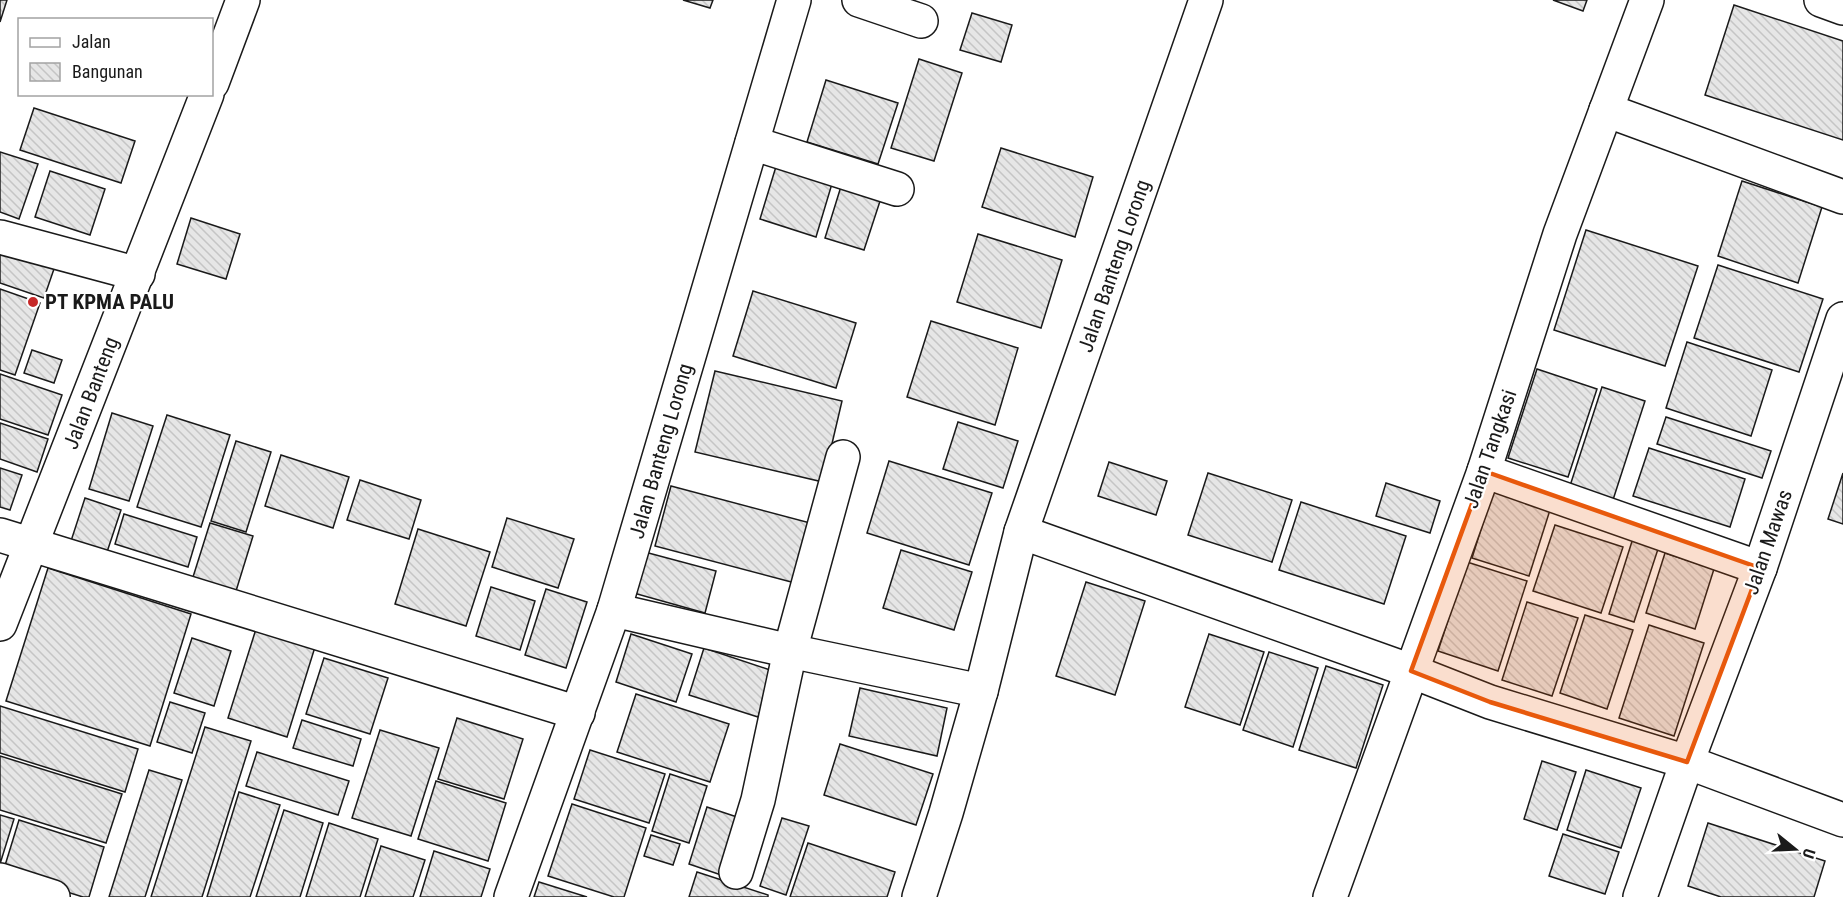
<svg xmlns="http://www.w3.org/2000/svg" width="1843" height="897" viewBox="0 0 1843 897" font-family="'Roboto Condensed',sans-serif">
  <defs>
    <pattern id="building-back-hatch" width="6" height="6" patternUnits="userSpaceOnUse" patternTransform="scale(1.5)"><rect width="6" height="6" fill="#e6e6e6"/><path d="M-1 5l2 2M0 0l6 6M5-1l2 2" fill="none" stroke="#c5c5c5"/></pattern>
  </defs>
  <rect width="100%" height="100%" fill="#fff"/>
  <g fill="url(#building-back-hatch)" stroke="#1a1a1a" stroke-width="1.5">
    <polygon points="0,0 7,0 0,22"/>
    <polygon points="683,0 713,0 710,8"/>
    <polygon points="1553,0 1587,0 1583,11"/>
    <polygon points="1734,5 1843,41 1843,140 1705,95"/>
    <polygon points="972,13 1012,25 1001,62 960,50"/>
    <polygon points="919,59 962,73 934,161 891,148"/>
    <polygon points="826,80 898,103 878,164 807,142"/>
    <polygon points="34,108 135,141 121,183 20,150"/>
    <polygon points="1001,148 1093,177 1075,237 982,207"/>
    <polygon points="0,152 38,164 19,219 0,212"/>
    <polygon points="778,160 834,177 816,237 760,219"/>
    <polygon points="50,171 105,189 90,235 35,217"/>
    <polygon points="843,180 883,192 864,250 825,238"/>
    <polygon points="1742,181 1822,207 1798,283 1718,256"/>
    <polygon points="191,218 240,234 226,279 177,264"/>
    <polygon points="1586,230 1698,266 1665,366 1554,330"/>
    <polygon points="978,234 1062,260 1041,328 957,302"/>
    <polygon points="0,248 55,266 44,298 0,283"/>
    <polygon points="1718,265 1823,299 1799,372 1694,338"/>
    <polygon points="0,289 40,303 15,375 0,370"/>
    <polygon points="753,291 856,323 836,388 733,356"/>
    <polygon points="931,321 1018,348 995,425 907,397"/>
    <polygon points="1687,342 1772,370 1751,436 1666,408"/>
    <polygon points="32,350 62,360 54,383 24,373"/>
    <polygon points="1537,369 1597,389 1568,477 1508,458"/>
    <polygon points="715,371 842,401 823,482 695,452"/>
    <polygon points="0,374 62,395 48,435 0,419"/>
    <polygon points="1602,387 1645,401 1611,506 1568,492"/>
    <polygon points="112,413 153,426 129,501 89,489"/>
    <polygon points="167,415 230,435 201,527 137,507"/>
    <polygon points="1666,417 1771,451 1762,478 1657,444"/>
    <polygon points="958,422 1018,441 1003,488 943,469"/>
    <polygon points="0,423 48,439 37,472 0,459"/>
    <polygon points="236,441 271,452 246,532 211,521"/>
    <polygon points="1649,448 1745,479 1730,527 1633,496"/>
    <polygon points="281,455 349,477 333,528 265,506"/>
    <polygon points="889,461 992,493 969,565 867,533"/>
    <polygon points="1109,462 1167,481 1156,515 1098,496"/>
    <polygon points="0,468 22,475 10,510 0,507"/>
    <polygon points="1208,473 1292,500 1272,562 1188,535"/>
    <polygon points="1843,473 1843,524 1828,519"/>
    <polygon points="360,480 421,500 409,539 347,520"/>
    <polygon points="1386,483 1440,501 1430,533 1376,516"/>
    <polygon points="671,486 814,524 799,584 655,546"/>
    <polygon points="1493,491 1550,510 1529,576 1472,558"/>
    <polygon points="85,498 121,510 107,552 71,541"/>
    <polygon points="1301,502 1406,536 1384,604 1279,570"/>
    <polygon points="124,514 197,537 188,567 115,544"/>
    <polygon points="507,518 574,539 558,588 492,567"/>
    <polygon points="210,523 253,536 236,591 193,577"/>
    <polygon points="1555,525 1623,547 1601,613 1533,591"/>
    <polygon points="418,529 490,552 466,626 395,604"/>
    <polygon points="1634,535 1660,543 1634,622 1609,614"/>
    <polygon points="901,550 972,572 954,630 883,608"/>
    <polygon points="641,551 716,571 705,613 630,592"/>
    <polygon points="1665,553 1714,569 1695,629 1646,613"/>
    <polygon points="1467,562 1527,581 1498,671 1438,651"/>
    <polygon points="48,568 191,614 150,746 6,701"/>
    <polygon points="1086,582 1145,601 1115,695 1056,676"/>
    <polygon points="491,587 535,601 520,650 476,636"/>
    <polygon points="546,589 587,602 566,668 525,655"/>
    <polygon points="1527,602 1578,618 1552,696 1502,680"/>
    <polygon points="1585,615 1633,630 1607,709 1560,693"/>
    <polygon points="1649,625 1704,643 1674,736 1619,718"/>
    <polygon points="256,629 315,647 287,737 228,718"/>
    <polygon points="631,634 692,654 676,702 616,682"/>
    <polygon points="1209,634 1264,652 1240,725 1185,707"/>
    <polygon points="192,638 231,651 214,706 174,693"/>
    <polygon points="704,648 773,671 758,717 689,695"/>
    <polygon points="1269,652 1318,668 1293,747 1243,730"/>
    <polygon points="324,658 388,678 370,734 306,714"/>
    <polygon points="1326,666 1383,685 1356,768 1299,750"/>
    <polygon points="860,688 947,708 937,756 849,736"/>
    <polygon points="636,694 729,724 710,782 617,752"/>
    <polygon points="170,702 205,713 192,753 157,742"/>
    <polygon points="0,706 138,749 125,792 0,753"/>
    <polygon points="457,718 523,739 504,799 438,779"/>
    <polygon points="302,720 361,739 353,766 293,748"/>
    <polygon points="205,727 251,741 202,897 151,897"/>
    <polygon points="380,730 439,748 411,836 352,818"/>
    <polygon points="840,744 933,774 916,825 824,795"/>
    <polygon points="590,750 665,774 649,823 574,799"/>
    <polygon points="257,752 349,781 338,815 246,786"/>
    <polygon points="0,756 122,794 106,843 0,810"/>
    <polygon points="1542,761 1576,772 1557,830 1524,819"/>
    <polygon points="149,770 182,780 145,897 109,897"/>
    <polygon points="1586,770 1641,788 1621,848 1567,830"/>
    <polygon points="670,774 707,786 689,843 652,831"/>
    <polygon points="436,781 506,803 488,861 418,839"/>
    <polygon points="239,792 280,805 250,897 207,897"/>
    <polygon points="572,804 646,828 624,897 614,897 548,876"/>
    <polygon points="707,807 749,821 730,878 689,864"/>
    <polygon points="284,810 323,823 300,897 256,897"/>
    <polygon points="0,815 14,819 0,864"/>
    <polygon points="782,818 809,826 786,895 760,886"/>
    <polygon points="19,820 104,847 89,897 83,897 3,872"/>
    <polygon points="329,823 378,839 360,897 306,897"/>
    <polygon points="1708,823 1825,861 1814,897 1721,897 1688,886"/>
    <polygon points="1563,834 1619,852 1605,894 1549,876"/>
    <polygon points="651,835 680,844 673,865 644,856"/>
    <polygon points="808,843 895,872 887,897 790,897"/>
    <polygon points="381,846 425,860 413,897 365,897"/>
    <polygon points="434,851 490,869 481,897 420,897"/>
    <polygon points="697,872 768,895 768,897 689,897"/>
    <polygon points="539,882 587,897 534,897"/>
  </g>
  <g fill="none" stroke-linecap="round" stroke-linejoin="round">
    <g stroke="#1a1a1a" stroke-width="36">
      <g id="minor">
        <polyline points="859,0 921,21"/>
        <polyline points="1821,0 1843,8"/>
        <polyline points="212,83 243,0"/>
        <polyline points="1606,110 1843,197"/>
        <polyline points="752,143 897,189"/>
        <polyline points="0,237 138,274"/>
        <polyline points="1484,471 1760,568"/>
        <polyline points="1021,532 1411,671 1490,702 1687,762 1843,820"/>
        <polyline points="0,535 578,713"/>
        <polyline points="614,610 790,651 981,691"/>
        <polyline points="0,624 207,94"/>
        <polyline points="736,872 758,800 790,651 843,457"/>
        <polyline points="0,880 53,897"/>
        <polyline points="511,897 614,610 794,0"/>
        <polyline points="919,897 946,813 981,691 1021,532 1206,0"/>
        <polyline points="1330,897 1484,471 1560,234 1647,0"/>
        <polyline points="1640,897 1687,762 1760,568 1843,319"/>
      </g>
    </g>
    <use href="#minor" stroke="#fff" stroke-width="33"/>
  </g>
  <path fill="#e8590c" fill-opacity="0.2" stroke="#e8590c" stroke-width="4.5" stroke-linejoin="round" d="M 1484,471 L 1760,568 L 1687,762 L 1490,702 L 1411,671 Z"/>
  <circle fill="#c62828" stroke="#fff" stroke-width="2" cx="33" cy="302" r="6"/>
  <g text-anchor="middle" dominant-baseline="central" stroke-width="4.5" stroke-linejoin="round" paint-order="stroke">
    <g font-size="21" fill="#1a1a1a" stroke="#fff">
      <text transform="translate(1114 266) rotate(-71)">Jalan Banteng Lorong</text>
      <text transform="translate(91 393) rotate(-69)">Jalan Banteng</text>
      <text transform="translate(1490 449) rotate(-71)">Jalan Tangkasi</text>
      <text transform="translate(661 451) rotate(-74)">Jalan Banteng Lorong</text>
      <text transform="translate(1768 542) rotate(-71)">Jalan Mawas</text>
    </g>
    <g font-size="21" font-weight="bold" fill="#1a1a1a" stroke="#fff" text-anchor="start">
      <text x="45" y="302">PT KPMA PALU</text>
    </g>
  </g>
  <rect x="18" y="18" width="195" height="78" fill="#ffffff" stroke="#a3a3a3" stroke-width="1.5"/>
  <rect x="30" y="38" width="30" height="9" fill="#ffffff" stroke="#a3a3a3" stroke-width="1.5"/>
  <text x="72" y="48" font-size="18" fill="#1a1a1a">Jalan</text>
  <rect x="30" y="63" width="30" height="18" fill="url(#building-back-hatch)" stroke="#a3a3a3" stroke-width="1.5"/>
  <text x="72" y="78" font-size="18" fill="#1a1a1a">Bangunan</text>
  <g transform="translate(1795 849) rotate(108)" stroke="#ffffff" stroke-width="4.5" paint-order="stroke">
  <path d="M0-4.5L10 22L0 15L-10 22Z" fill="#1a1a1a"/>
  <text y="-9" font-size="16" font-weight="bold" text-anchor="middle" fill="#1a1a1a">U</text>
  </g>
</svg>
